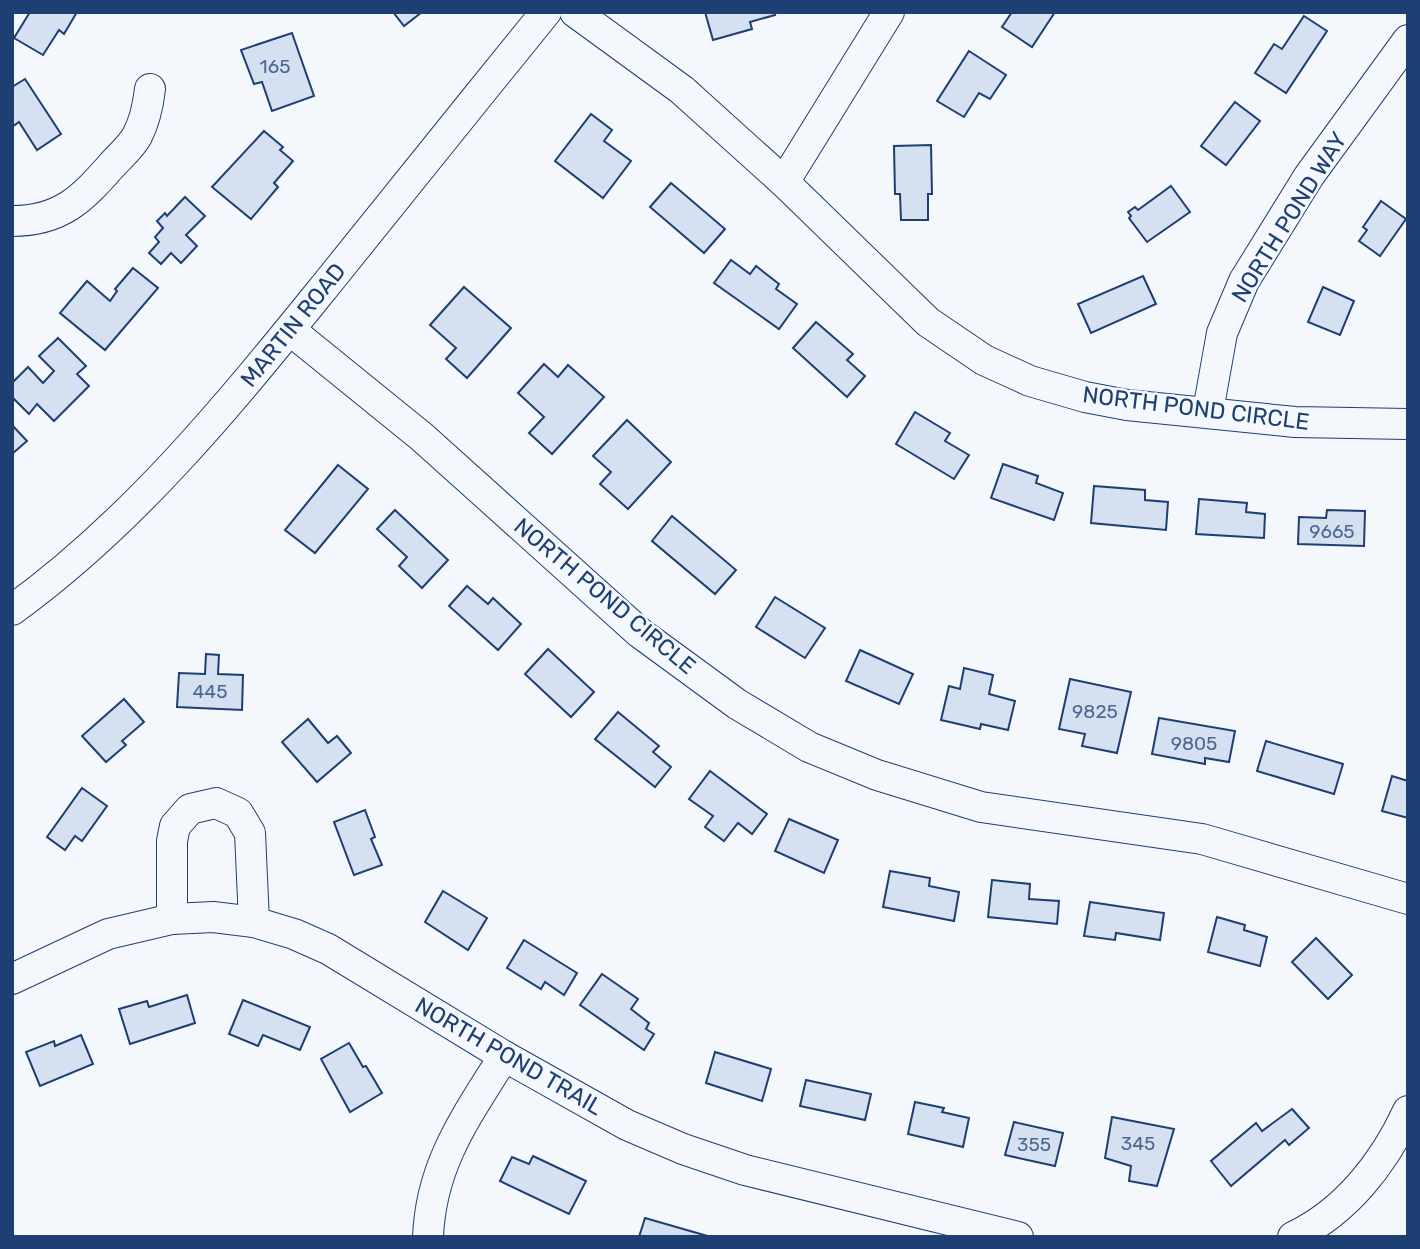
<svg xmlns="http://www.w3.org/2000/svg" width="1420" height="1249" viewBox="0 0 1420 1249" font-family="Rubik,sans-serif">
  <rect width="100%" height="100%" fill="#f4f7fb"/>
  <g fill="#d5e0f0" stroke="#1d3f73" stroke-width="2">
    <polygon points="30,12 77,12 64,34 59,30 43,55 14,38"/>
    <polygon points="393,12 422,12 404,26"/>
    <polygon points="705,12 774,12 775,15 750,22 752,29 713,40"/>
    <polygon points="1012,12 1055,12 1032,47 1002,27"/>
    <polygon points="1304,16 1327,31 1286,93 1255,73 1274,44 1282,49"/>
    <polygon points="292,33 314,96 272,111 262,82 254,84 241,50"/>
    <polygon points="969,51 1006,75 990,99 979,93 964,117 937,101"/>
    <polygon points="25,79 61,134 37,150 19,122 12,127 12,87"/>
    <polygon points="1235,102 1260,121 1226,165 1201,146"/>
    <polygon points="591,114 612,130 604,141 631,161 603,198 555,161"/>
    <polygon points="264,131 283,147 280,150 293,161 274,183 278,187 251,219 212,187"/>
    <polygon points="931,145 932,194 928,194 928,220 901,220 900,194 895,194 894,146"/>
    <polygon points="671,183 725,229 704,253 650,207"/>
    <polygon points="1171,186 1190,212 1147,242 1129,218 1131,216 1128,212 1135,207 1138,210"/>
    <polygon points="185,197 205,216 186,235 197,246 181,263 171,253 161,264 149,253 159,242 155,237 163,228 157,221 165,213 167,216"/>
    <polygon points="1381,201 1406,219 1380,256 1359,241 1367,230 1363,227"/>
    <polygon points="731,260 750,274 756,266 779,284 776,289 797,304 779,329 714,283"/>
    <polygon points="133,268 158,288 105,350 60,313 87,281 110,301 117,291 115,289"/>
    <polygon points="1143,276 1156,304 1091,333 1078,304"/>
    <polygon points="464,287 511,328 467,378 446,359 456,348 430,325"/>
    <polygon points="1323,287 1354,301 1340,335 1308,322"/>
    <polygon points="816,322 853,354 847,360 865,376 847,397 793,348"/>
    <polygon points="58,338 86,366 77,374 89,386 54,421 37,404 29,414 12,397 12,383 28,367 43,383 54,371 39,356"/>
    <polygon points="544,364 558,377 568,365 604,397 552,454 529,433 544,417 518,393"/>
    <polygon points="915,412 950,433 945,441 969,455 954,479 896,444"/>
    <polygon points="627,420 671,462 628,509 600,484 611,472 593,456"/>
    <polygon points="12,425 27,441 12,454"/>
    <polygon points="1003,464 1038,476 1036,483 1063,493 1054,520 991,498"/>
    <polygon points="338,465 368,489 315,553 285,530"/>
    <polygon points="1094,486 1145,490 1145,500 1168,502 1166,530 1091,523"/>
    <polygon points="1199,499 1247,503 1246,512 1265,514 1264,538 1196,534"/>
    <polygon points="395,510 448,560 422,588 399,566 407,557 377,529"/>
    <polygon points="1327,510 1365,511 1364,546 1298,544 1299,517 1326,518"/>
    <polygon points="672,516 736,570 715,594 652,541"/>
    <polygon points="467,586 488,604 493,598 521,624 498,650 449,606"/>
    <polygon points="775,597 825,628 805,658 756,627"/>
    <polygon points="548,649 594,692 571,717 525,674"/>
    <polygon points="860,650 913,674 899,704 846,681"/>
    <polygon points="206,654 219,655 218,674 243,675 242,710 177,707 179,673 205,674"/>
    <polygon points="964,668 993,675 989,694 1015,701 1008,730 981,724 980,729 941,720 949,686 960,689"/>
    <polygon points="1070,679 1131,692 1117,753 1082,746 1085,734 1059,729"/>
    <polygon points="124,699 144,722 122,741 126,745 106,762 82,736"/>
    <polygon points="618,712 659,746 653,752 671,767 655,787 595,739"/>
    <polygon points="1159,718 1235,731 1229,762 1205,758 1205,764 1152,754"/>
    <polygon points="308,719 328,743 337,736 351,753 317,782 282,742"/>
    <polygon points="1266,741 1343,764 1334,794 1257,771"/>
    <polygon points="710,771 767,814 752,834 738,823 724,841 705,827 713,816 689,799"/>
    <polygon points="1392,776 1408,781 1408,818 1382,811"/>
    <polygon points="82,788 107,806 82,841 75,836 65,850 47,837"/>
    <polygon points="365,810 375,837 371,839 382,865 354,875 334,822"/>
    <polygon points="789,819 838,840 824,873 775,851"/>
    <polygon points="890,871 930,878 929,886 959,892 954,921 883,907"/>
    <polygon points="992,880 1030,884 1029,899 1059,901 1057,924 988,917"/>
    <polygon points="443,891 487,918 468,950 425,922"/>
    <polygon points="1090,902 1164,913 1160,940 1116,933 1115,940 1084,936"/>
    <polygon points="1217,917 1245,925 1244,930 1267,937 1260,966 1208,952"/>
    <polygon points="1316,938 1352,975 1328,999 1292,962"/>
    <polygon points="524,940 577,973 564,995 545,982 541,989 507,968"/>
    <polygon points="602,974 638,999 631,1009 649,1023 646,1029 654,1034 644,1050 580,1005"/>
    <polygon points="187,995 195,1023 130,1044 119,1009 147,1001 149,1007"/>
    <polygon points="243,1000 310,1027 300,1050 263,1035 258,1046 229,1034"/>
    <polygon points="81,1035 93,1064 40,1086 26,1052 54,1041 55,1046"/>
    <polygon points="349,1043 363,1067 366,1066 382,1093 350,1112 321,1059"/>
    <polygon points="715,1052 771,1069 762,1101 706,1083"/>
    <polygon points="806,1080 871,1094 865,1120 800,1106"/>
    <polygon points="915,1102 944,1108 942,1112 969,1118 963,1147 908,1134"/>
    <polygon points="1292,1109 1309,1128 1289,1145 1285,1140 1231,1186 1211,1161 1256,1123 1262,1131"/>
    <polygon points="1112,1117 1174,1129 1157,1186 1129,1181 1131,1166 1105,1158"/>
    <polygon points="1014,1122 1063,1133 1055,1166 1005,1155"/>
    <polygon points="533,1156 586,1181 569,1214 500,1181 512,1157 529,1164"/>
    <polygon points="645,1218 711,1237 639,1237"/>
  </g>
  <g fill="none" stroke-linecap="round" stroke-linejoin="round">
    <g stroke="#1d3f73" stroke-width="32">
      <g id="minor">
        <polyline points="575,12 682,90 784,182 928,322 984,360 1030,381 1085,397 1127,405 1295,422 1408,424"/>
        <polyline points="784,182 889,12"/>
        <path d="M 12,221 C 61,221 82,199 112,165 C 120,156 131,147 137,136 C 145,121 148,106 150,89"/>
        <polyline points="290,330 422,437 640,633 737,704 809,747 877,775 981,807 1202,839 1408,899"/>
        <polyline points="1208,411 1222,333 1244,281 1309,176 1408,40"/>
        <path d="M 12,610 C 135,521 231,402 325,286 C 399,194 472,103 546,12"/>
        <polyline points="172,919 172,841 175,826 190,809 216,803 238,813 250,833 254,922"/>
        <polyline points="12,979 108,934 172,919 213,917 254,922 294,934 328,949 504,1056 627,1125 683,1149 745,1170 1018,1237"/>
        <path d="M 428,1237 C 431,1163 467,1116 504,1056"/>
        <path d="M 1293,1237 C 1346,1212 1384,1163 1408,1111"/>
      </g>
    </g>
    <use href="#minor" stroke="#f4f7fb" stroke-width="30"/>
  </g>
  <g text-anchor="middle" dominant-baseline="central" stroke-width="5" stroke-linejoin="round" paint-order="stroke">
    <g font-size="19" fill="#4b6792">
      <text x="275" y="66">165</text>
      <text x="1332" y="531">9665</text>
      <text x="210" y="691">445</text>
      <text x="1095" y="711">9825</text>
      <text x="1194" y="743">9805</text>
      <text x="1138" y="1143">345</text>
      <text x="1034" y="1144">355</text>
    </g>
    <g font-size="23" fill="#1d3f73" stroke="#f4f7fb">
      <text transform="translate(1289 217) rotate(-58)">NORTH POND WAY</text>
      <text transform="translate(293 325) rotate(-51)">MARTIN ROAD</text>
      <text transform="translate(1196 408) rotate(7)">NORTH POND CIRCLE</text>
      <text transform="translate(605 596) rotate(40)">NORTH POND CIRCLE</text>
      <text transform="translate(509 1056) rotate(30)">NORTH POND TRAIL</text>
    </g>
  </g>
  <rect width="1420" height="1249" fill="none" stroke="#1d3f73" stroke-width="28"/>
</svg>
